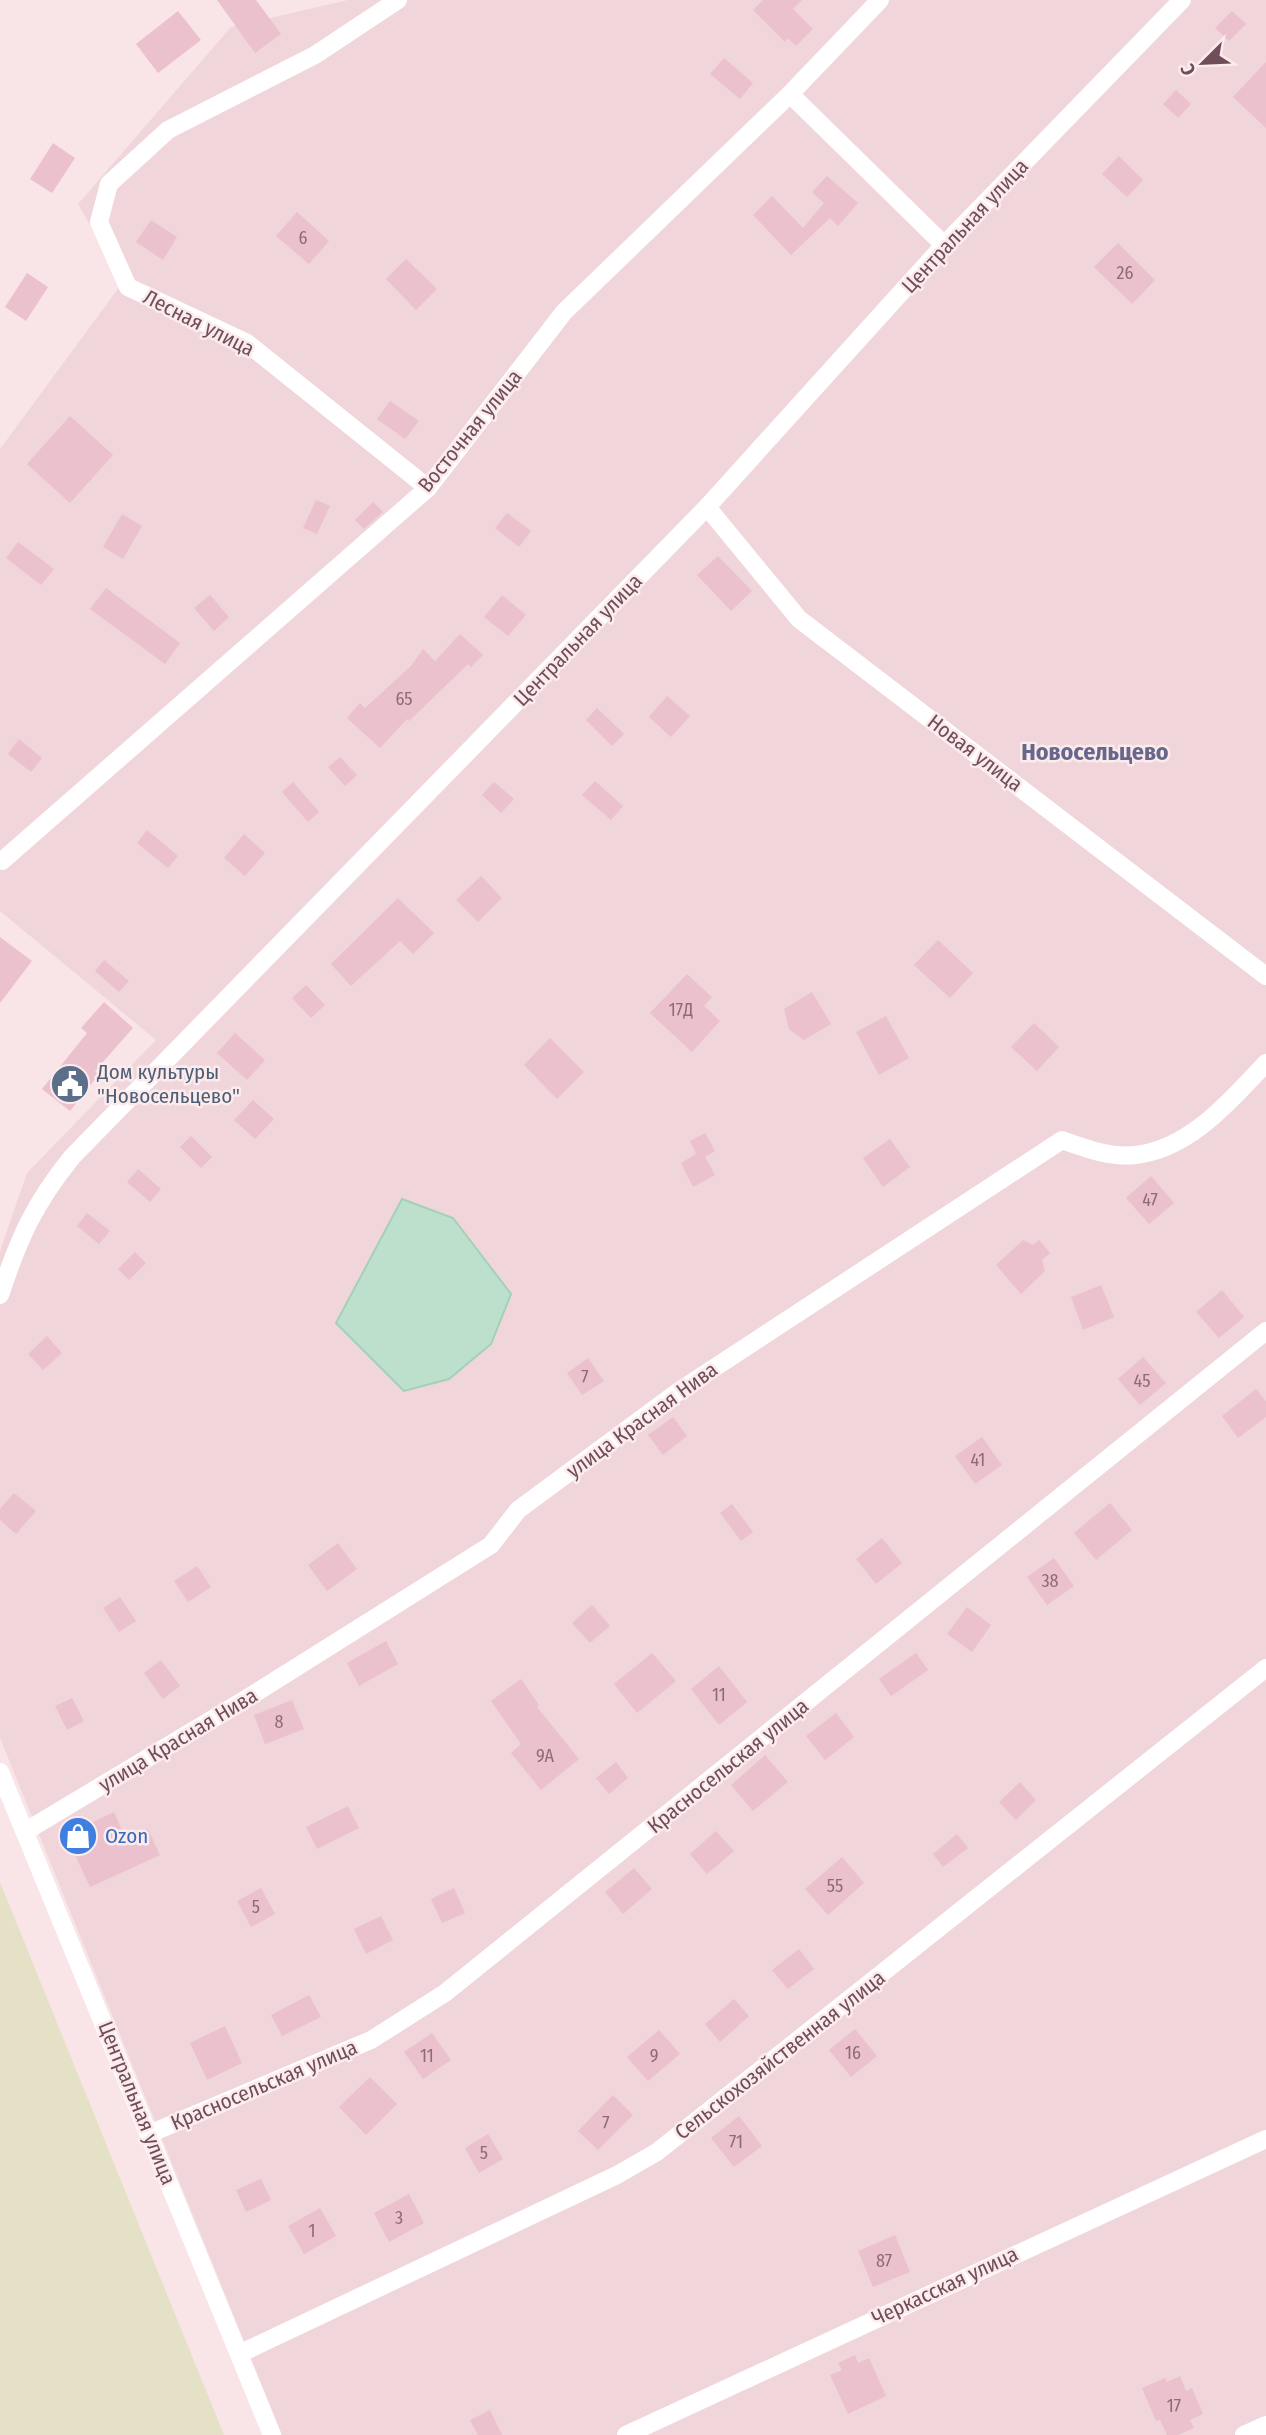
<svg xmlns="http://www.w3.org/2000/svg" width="1266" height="2435" viewBox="0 0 1266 2435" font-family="'Fira Sans Condensed',sans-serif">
  <rect width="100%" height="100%" fill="#f9e5e7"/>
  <polygon fill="#f0d5da" points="348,0 1266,0 1266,2435 282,2435 0,1738 0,1251 27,1173 156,1040 0,911 0,449 123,282 78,204 231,27"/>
  <polygon fill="#e5e1c6" points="0,1882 224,2435 0,2435"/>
  <polygon fill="#bde0cc" stroke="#a4d0b8" stroke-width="2" points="402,1199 453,1218 511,1294 491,1344 449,1379 404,1391 336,1323"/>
  <g fill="#ebc1ce">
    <polygon points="217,0 256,0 281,34 255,53"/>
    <polygon points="763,0 802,0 793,9 813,29 796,46 788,38 785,42 753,10"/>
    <polygon points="178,11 201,40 158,73 136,44"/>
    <polygon points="1232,11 1246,24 1229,41 1215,28"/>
    <polygon points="724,58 753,83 740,99 710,74"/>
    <polygon points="1266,62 1266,128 1233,97"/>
    <polygon points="1176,90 1191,104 1178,118 1163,104"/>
    <polygon points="53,143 75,158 52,193 30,179"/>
    <polygon points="1119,156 1143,180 1127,197 1102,174"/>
    <polygon points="827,176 858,203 838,226 830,218 791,255 753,215 772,196 803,228 824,203 812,192"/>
    <polygon points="297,212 329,241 309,264 276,236"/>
    <polygon points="151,220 177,237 163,260 136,242"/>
    <polygon points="1118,243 1155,280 1132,304 1094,267"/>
    <polygon points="406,259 437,289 416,310 386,279"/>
    <polygon points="27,273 48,287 26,321 5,307"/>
    <polygon points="390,401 419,421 405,439 377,419"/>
    <polygon points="70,416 113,455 70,503 27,464"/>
    <polygon points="316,500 330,506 317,534 303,528"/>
    <polygon points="373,502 383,512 364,529 355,520"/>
    <polygon points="507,513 531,531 519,547 495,528"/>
    <polygon points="122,514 142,526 123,559 103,547"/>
    <polygon points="18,542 54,569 41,585 6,558"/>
    <polygon points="718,556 752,591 731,611 697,575"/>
    <polygon points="106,588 180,643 165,664 90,609"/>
    <polygon points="210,595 229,617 214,631 194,608"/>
    <polygon points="502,595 526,615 508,636 484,617"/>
    <polygon points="460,634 483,655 471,667 468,664 409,721 407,719 380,748 347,718 360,703 365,708 411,666 423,649 435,661"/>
    <polygon points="667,696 690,716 671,737 649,717"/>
    <polygon points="597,708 624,734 612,746 586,720"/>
    <polygon points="19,739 42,758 31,772 8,754"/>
    <polygon points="340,757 357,775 345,786 328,767"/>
    <polygon points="595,781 623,806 611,820 582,795"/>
    <polygon points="293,782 319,812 308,822 282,792"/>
    <polygon points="494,782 514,799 501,813 482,795"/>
    <polygon points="147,830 178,856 168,868 137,843"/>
    <polygon points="244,834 265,853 245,876 224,858"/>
    <polygon points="481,876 502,898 478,922 456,900"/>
    <polygon points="398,898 434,933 413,954 400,941 351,986 331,964"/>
    <polygon points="0,937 32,961 0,1003"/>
    <polygon points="938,940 973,973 950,998 914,965"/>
    <polygon points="104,960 129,981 119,992 95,971"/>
    <polygon points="687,974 712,997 704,1006 720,1021 692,1052 650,1013"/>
    <polygon points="306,985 325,1005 311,1018 292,998"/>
    <polygon points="812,992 831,1024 804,1040 789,1029 784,1009"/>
    <polygon points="104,1002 133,1028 95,1071 99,1074 70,1111 42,1089 87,1033 81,1028"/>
    <polygon points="886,1016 909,1058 879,1075 856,1032"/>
    <polygon points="1034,1023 1059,1047 1037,1071 1011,1047"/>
    <polygon points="235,1033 265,1060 247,1080 217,1053"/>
    <polygon points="550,1038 584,1072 557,1099 524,1065"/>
    <polygon points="253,1100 274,1119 255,1139 234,1120"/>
    <polygon points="705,1133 715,1151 705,1157 715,1175 693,1187 681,1163 696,1154 690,1141"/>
    <polygon points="191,1136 212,1157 201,1168 180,1147"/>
    <polygon points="890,1139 910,1167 883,1187 863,1158"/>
    <polygon points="138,1169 161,1189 150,1202 127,1182"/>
    <polygon points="1151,1176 1174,1203 1149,1224 1126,1198"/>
    <polygon points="87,1213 110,1231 99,1244 77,1226"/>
    <polygon points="1023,1240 1033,1245 1039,1240 1050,1253 1042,1260 1045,1271 1021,1294 996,1265"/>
    <polygon points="135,1252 146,1263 129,1280 118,1269"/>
    <polygon points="1101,1285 1114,1317 1083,1330 1071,1297"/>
    <polygon points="1222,1290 1244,1317 1219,1338 1196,1312"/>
    <polygon points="47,1336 62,1353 43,1370 28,1354"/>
    <polygon points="1143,1357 1166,1383 1140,1405 1118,1379"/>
    <polygon points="588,1358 604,1381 582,1395 567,1373"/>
    <polygon points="1256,1389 1266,1401 1266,1417 1238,1438 1222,1416"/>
    <polygon points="673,1417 687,1436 663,1455 648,1435"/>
    <polygon points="982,1437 1002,1465 975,1484 955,1456"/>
    <polygon points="14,1493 36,1511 16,1534 0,1520 0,1509"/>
    <polygon points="1110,1503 1132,1530 1096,1560 1074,1533"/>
    <polygon points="732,1504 753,1532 741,1541 720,1513"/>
    <polygon points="882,1538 902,1563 876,1584 856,1559"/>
    <polygon points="338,1543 357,1569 327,1591 308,1565"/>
    <polygon points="1054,1558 1074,1586 1047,1605 1027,1577"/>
    <polygon points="197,1566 211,1587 188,1602 174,1581"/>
    <polygon points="120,1597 136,1621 119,1632 103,1608"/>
    <polygon points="592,1605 610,1626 590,1643 572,1623"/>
    <polygon points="967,1607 991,1625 972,1652 947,1634"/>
    <polygon points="386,1641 398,1664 359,1686 347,1663"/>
    <polygon points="652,1653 676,1681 637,1713 614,1684"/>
    <polygon points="916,1653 928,1670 891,1696 879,1679"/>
    <polygon points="161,1660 180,1686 163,1699 144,1673"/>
    <polygon points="719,1666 747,1702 719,1725 691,1689"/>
    <polygon points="521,1679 539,1705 537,1707 579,1759 541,1790 511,1753 521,1744 491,1701"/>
    <polygon points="72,1698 84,1721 67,1730 55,1706"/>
    <polygon points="292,1700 304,1729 265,1744 254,1715"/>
    <polygon points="836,1713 854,1737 825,1760 806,1736"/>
    <polygon points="765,1755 788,1782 753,1811 731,1785"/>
    <polygon points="616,1762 628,1778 609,1794 596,1778"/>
    <polygon points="1020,1782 1036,1800 1016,1820 999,1802"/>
    <polygon points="348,1806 359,1828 317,1849 306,1827"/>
    <polygon points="114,1812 126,1839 148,1829 160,1855 90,1887 66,1835"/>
    <polygon points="716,1831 734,1851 707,1874 690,1854"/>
    <polygon points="957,1834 968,1848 943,1867 933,1854"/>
    <polygon points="842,1857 864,1883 828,1915 805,1889"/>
    <polygon points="634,1868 652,1889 623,1914 605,1892"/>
    <polygon points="261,1888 275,1914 251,1927 237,1901"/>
    <polygon points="454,1888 465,1913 442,1923 431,1899"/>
    <polygon points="381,1916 393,1940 366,1954 354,1929"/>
    <polygon points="799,1949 814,1969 788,1989 772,1970"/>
    <polygon points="309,1995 321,2017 282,2036 271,2015"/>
    <polygon points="734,1999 749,2016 720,2042 705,2024"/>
    <polygon points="225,2026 242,2063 207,2080 190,2043"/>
    <polygon points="855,2029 877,2056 851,2077 829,2050"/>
    <polygon points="659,2030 680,2054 648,2081 627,2057"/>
    <polygon points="432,2033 451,2060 423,2079 404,2052"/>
    <polygon points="370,2077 397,2104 366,2135 339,2107"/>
    <polygon points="613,2095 633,2115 598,2150 578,2131"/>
    <polygon points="739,2116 762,2146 734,2167 711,2138"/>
    <polygon points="488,2134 503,2159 479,2173 465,2148"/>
    <polygon points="261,2179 271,2200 246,2212 236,2190"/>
    <polygon points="409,2194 424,2223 389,2242 374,2213"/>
    <polygon points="320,2208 336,2236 304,2254 288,2226"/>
    <polygon points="895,2235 910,2272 873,2287 858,2251"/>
    <polygon points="855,2355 858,2363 869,2358 886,2396 848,2414 830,2375 842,2370 838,2363"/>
    <polygon points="1180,2376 1186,2391 1192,2388 1203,2414 1190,2420 1194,2428 1178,2435 1167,2435 1160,2420 1156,2421 1142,2388 1165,2378 1167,2382"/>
    <polygon points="490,2410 502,2435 478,2435 470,2420"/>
  </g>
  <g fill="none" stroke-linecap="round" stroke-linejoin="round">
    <g stroke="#fff" stroke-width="18">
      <polyline points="398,0 315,55 168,130 109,184 99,222 128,287 247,343 428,488"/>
      <polyline points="790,94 944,245"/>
      <polyline points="707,507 799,619 1266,976"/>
      <polyline points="2,861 428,488 564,312 790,94 880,0"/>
      <path d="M 0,1295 C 19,1238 34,1204 72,1157 L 707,507 L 944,245 L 1182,0"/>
      <polyline points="0,1772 272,2435"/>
      <path d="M 26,1831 L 246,1699 L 491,1545 L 518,1510 L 679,1391 L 1062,1140 C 1085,1148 1110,1158 1136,1155 C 1190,1149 1231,1100 1266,1063"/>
      <polyline points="149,2134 371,2040 445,1993 1266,1331"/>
      <polyline points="239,2354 617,2175 657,2152 1266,1668"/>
      <polyline points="626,2435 1266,2139"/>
      <polyline points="1244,2435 1266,2425"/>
    </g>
  </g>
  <defs>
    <g id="civic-disc" transform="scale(2.0125)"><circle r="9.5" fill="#5c6f8a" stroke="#fcebed"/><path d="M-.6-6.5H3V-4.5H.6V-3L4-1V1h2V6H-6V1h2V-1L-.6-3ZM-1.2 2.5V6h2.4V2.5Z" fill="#fff"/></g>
    <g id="shop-disc" transform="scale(2.0125)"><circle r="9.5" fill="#3f7fe0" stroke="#fcebed"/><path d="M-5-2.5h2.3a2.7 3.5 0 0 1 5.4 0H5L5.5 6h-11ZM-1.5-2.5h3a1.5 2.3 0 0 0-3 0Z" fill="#fff"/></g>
  </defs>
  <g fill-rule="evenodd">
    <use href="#civic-disc" x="70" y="1084"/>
    <use href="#shop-disc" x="78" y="1836"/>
  </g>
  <g text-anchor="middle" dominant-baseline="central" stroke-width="5" stroke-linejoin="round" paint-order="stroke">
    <g font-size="18" fill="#8e6b76">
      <text x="303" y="238">6</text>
      <text x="1125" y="273">26</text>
      <text x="404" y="699">65</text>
      <text x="681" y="1010">17Д</text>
      <text x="1150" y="1200">47</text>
      <text x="585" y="1377">7</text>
      <text x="1142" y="1381">45</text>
      <text x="978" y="1460">41</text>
      <text x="1050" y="1581">38</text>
      <text x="719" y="1695">11</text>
      <text x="279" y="1722">8</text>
      <text x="545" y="1756">9А</text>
      <text x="835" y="1886">55</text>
      <text x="256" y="1907">5</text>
      <text x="853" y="2053">16</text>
      <text x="427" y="2056">11</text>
      <text x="654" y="2056">9</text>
      <text x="606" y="2123">7</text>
      <text x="736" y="2142">71</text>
      <text x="484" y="2153">5</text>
      <text x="399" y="2218">3</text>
      <text x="312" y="2231">1</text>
      <text x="884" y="2261">87</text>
      <text x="1174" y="2406">17</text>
    </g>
    <g font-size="21" fill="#6f4e59" stroke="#fcebed">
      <text transform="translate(965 226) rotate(-47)">Центральная улица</text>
      <text transform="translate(199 323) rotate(27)">Лесная улица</text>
      <text transform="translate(470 431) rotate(-51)">Восточная улица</text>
      <text transform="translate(578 640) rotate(-46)">Центральная улица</text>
      <text transform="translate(975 753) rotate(37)">Новая улица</text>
      <text transform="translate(642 1420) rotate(-36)">улица Красная Нива</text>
      <text transform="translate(178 1740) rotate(-31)">улица Красная Нива</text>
      <text transform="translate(728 1766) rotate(-39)">Красносельская улица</text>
      <text transform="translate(780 2055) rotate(-38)">Сельскохозяйственная улица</text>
      <text transform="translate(264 2085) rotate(-23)">Красносельская улица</text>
      <text transform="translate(137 2103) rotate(68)">Центральная улица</text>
      <text transform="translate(945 2286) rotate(-25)">Черкасская улица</text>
    </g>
    <g font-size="21" fill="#4e5e75" stroke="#fcebed" text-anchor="start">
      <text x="97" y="1072">Дом культуры<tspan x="97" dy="24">"Новосельцево"</tspan></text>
    </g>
    <g font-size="21" fill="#366cbe" stroke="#fcebed" text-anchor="start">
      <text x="105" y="1836">Ozon</text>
    </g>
    <g font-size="24" font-weight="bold" fill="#66678b" stroke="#fcebed">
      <text x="1095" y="752">Новосельцево</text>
    </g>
  </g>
  <g transform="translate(1203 63) rotate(246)" stroke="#fcebed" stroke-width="5" paint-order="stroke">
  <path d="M0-5L12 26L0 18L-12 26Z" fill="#6f4e59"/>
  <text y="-10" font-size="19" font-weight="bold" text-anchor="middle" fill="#6f4e59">С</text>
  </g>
</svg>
